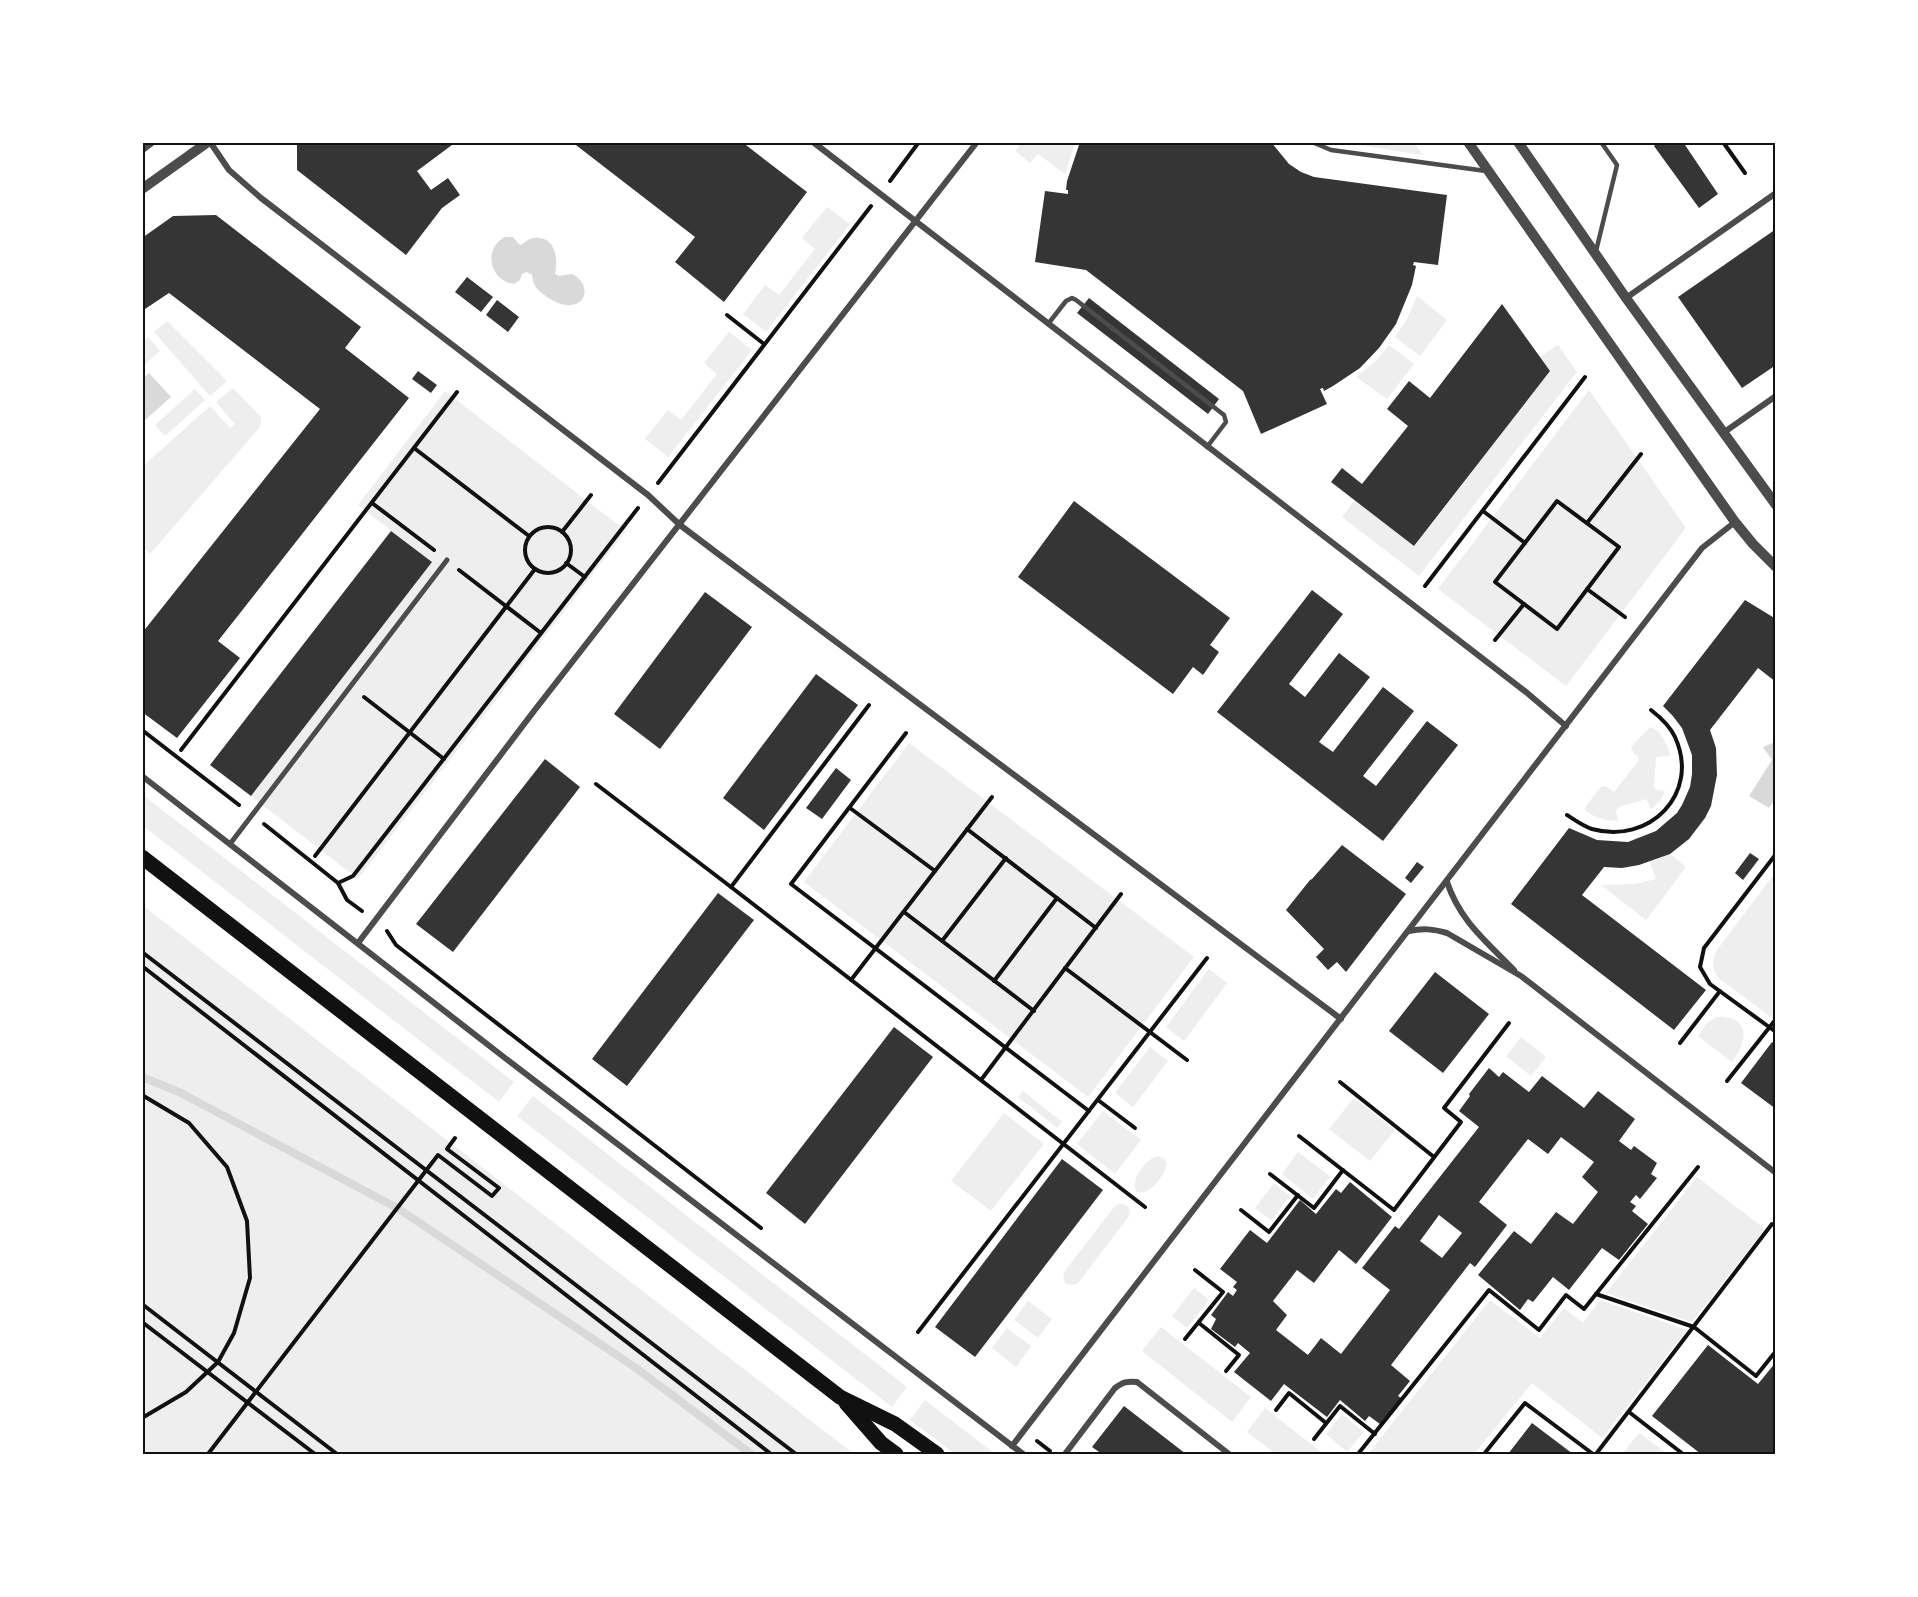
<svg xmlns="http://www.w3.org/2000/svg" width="1918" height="1597" viewBox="0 0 1918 1597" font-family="'Work Sans',sans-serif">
  <rect width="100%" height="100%" fill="#fff"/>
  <g fill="#eee">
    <polygon points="1022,142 1075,143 1065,174 1038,154 1030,163 1015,151"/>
    <polygon points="1347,143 1414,143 1423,155"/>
    <polygon points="827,207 850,224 766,332 743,314 765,285 779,295 815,249 802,238"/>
    <polygon points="1417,296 1447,320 1420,356 1395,337 1407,319"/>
    <polygon points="167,321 227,381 210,396 154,332"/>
    <polygon points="729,332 752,350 668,457 645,439 668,410 681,420 717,374 704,363"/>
    <polygon points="148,337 160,351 143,366 143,342"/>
    <polygon points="1389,345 1414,364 1387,399 1356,377 1375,362"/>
    <polygon points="1558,345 1577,372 1419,576 1342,517 1355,500 1415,546 1550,371 1539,357"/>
    <polygon points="233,388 261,417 260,427 150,554 143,547 143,466 210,406 230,428 235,424 216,402"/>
    <polygon points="195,389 205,400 165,436 155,425"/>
    <polygon points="1589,390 1686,528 1566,686 1438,589"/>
    <polygon points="445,391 626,531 358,879 251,796 432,562 358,505"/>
    <path d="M 1650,727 C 1661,730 1666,743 1670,754 L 1669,756 L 1657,757 L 1656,759 L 1654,787 L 1657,790 L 1665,791 L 1660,801 L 1651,809 L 1646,799 L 1619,807 L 1616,811 L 1618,821 C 1606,821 1594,818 1585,810 L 1586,806 L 1601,787 L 1605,786 L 1614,792 L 1637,763 L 1639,758 L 1631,750 L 1632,746 Z"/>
    <polygon points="909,743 1194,957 1088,1097 804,882"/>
    <polygon points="143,795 514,1082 499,1102 143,826"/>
    <polygon points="1670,854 1686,867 1646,920 1601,885 1635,884 1656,879 1650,862"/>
    <path d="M 1775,873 L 1775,1020 L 1721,980 C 1712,971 1711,962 1717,950 Z"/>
    <polygon points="142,905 854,1454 143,1454"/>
    <polygon points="1209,969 1227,983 1184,1041 1166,1027"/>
    <path d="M 1716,1017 C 1751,1016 1748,1040 1732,1062 L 1698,1036 L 1706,1024 Z"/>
    <polygon points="1521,1037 1546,1057 1531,1076 1506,1056"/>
    <polygon points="1150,1047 1168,1061 1133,1107 1115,1093"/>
    <polygon points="1023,1091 1062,1122 1057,1128 1018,1097"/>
    <polygon points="533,1096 907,1387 892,1407 517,1116"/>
    <polygon points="1354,1098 1395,1130 1370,1161 1329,1129"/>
    <polygon points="1103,1111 1141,1140 1115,1174 1077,1144"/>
    <polygon points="1004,1113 1044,1144 991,1211 951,1181"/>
    <polygon points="1298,1152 1330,1176 1313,1199 1282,1174"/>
    <path d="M 1157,1156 L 1163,1158 L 1167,1163 C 1165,1175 1150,1196 1137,1192 C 1129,1180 1145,1160 1157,1156 Z"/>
    <polygon points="1697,1177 1765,1229 1692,1322 1606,1293"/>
    <polygon points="1274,1183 1290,1196 1271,1220 1255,1208"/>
    <polygon points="1120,1204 1126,1205 1130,1210 1129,1216 1078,1283 1073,1285 1066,1284 1063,1278 1064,1272 1115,1206"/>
    <polygon points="1194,1288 1209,1300 1187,1328 1172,1316"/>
    <polygon points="1490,1300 1540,1338 1564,1308 1583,1323 1600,1300 1687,1330 1602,1438 1532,1383 1474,1454 1368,1454"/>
    <polygon points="1028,1301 1052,1319 1038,1338 1014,1320"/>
    <polygon points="1161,1327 1251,1397 1232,1422 1142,1351"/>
    <polygon points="1007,1328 1031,1346 1016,1367 992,1348"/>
    <polygon points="925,1400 995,1454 955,1454 910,1420"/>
    <polygon points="1265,1408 1324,1454 1276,1454 1247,1432"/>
    <polygon points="1342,1414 1364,1432 1347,1452 1326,1434"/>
    <polygon points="1639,1433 1667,1454 1622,1454"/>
  </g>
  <g fill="#d9d9d9">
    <path d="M 505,237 L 513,237 L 520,245 C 526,243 527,239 533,238 C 556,235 558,258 555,274 L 559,276 L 572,274 C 597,286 583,321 547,297 C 538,291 533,286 532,275 L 527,272 L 522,274 L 520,280 L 514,284 C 489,281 483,248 505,237 Z"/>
    <polygon points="149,373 171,397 143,422 143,379"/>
    <polygon points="1775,742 1775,799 1769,808 1749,796 1772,760 1763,747"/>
  </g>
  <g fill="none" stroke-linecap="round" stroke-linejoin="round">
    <polyline stroke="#d9d9d9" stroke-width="8" points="142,1077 179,1092 399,1209 636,1368 751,1454"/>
  </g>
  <g fill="#353535" fill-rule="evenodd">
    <polygon points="297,142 456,142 417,171 431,190 448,178 460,195 442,208 406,255 297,170"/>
    <polygon points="572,142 742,142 807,192 724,302 675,262 695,237"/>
    <polygon points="1080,142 1271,142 1289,164 1301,172 1314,177 1447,195 1438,265 1414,262 1413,265 1416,266 1412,285 1396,324 1379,348 1360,368 1333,386 1324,391 1323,388 1320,389 1327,404 1261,434 1243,391 1086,270 1035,262 1045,191 1068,194 1068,190 1066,190 1067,181"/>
    <polygon points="1658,142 1683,142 1718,194 1699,208 1654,146"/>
    <polygon points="216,215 361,327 345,348 409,398 218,641 240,658 177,738 142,712 142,633 320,409 169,293 142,311 142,238 173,216"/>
    <polygon points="1776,229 1776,365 1742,388 1678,297"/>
    <polygon points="467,277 493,297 481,312 455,292"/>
    <polygon points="1089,298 1219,399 1208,414 1077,313"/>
    <polygon points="497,300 519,317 508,332 486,315"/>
    <polygon points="1502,304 1550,371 1414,546 1331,482 1342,468 1362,484 1408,426 1387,409 1409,381 1430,398"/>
    <polygon points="418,371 437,385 431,393 412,379"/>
    <polygon points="1074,501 1230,618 1210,645 1219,652 1203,675 1193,667 1173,694 1018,577"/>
    <polygon points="391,531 432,562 251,796 210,765"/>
    <polygon points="1312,590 1343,614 1289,684 1305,697 1339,653 1370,677 1319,742 1333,752 1383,687 1414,711 1363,776 1376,786 1427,721 1458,745 1383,841 1217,712"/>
    <polygon points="705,592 752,627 660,749 614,714"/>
    <polygon points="1745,600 1776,619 1776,682 1758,668 1710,730 1716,748 1717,775 1711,806 1705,818 1689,839 1670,854 1639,865 1622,868 1604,867 1582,895 1706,990 1674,1030 1511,904 1569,828 1597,840 1628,842 1656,831 1677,813 1682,805 1690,787 1692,774 1692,755 1682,728 1672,715 1663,706"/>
    <polygon points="816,674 858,705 764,830 723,798"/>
    <polygon points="545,759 580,787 453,952 416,924"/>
    <polygon points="836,768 851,780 822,819 806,808"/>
    <polygon points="1342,845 1406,894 1346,972 1337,962 1328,970 1316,957 1324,949 1286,910 1310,880 1312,879"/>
    <polygon points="1750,853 1759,859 1743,880 1735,873"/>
    <polygon points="1417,862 1424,867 1411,883 1405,878"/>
    <polygon points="718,893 754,920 627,1086 592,1059"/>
    <polygon points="1435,972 1489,1014 1443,1073 1389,1031"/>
    <polygon points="894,1027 933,1057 805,1224 766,1193"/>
    <polygon points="1772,1042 1776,1045 1776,1109 1741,1083"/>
    <path d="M 1489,1068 L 1499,1077 L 1503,1072 L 1529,1092 L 1542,1076 L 1584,1108 L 1598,1091 L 1635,1119 L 1619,1141 L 1631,1150 L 1634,1146 L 1657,1163 L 1651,1174 L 1657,1178 L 1640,1199 L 1636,1195 L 1630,1202 L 1636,1206 L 1632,1211 L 1648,1224 L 1619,1260 L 1602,1248 L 1569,1290 L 1553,1277 L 1533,1302 L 1528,1299 L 1520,1310 L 1478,1275 L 1514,1231 L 1531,1244 L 1556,1212 L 1573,1224 L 1598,1192 L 1582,1177 L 1594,1162 L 1561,1137 L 1548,1154 L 1528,1139 L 1479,1202 L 1507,1225 L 1475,1267 L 1470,1263 L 1391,1365 L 1410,1381 L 1398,1396 L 1401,1398 L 1380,1424 L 1369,1416 L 1365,1421 L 1340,1400 L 1327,1417 L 1284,1384 L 1271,1401 L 1234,1372 L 1250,1353 L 1238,1343 L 1235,1347 L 1211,1329 L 1216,1319 L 1211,1315 L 1228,1292 L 1233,1296 L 1237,1290 L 1233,1287 L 1237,1282 L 1220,1269 L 1250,1230 L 1267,1243 L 1300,1200 L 1316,1214 L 1336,1189 L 1341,1193 L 1350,1182 L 1392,1217 L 1356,1264 L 1339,1250 L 1314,1283 L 1297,1270 L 1273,1301 L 1287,1315 L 1276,1330 L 1308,1355 L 1321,1338 L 1341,1354 L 1390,1290 L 1362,1268 L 1395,1226 L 1399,1229 L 1479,1127 L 1459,1111 L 1470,1096 L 1469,1094 ZM 1439,1215 L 1462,1233 L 1442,1258 L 1420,1241 Z"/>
    <polygon points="1062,1159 1103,1190 975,1357 935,1327"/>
    <polygon points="1708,1345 1758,1384 1776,1362 1776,1454 1701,1454 1652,1416"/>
    <polygon points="1124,1406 1186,1454 1102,1454 1092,1447"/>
    <polygon points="1532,1423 1573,1454 1508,1454"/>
  </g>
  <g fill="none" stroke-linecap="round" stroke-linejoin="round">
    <g stroke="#111" stroke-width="4">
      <polyline points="1723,142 1745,173"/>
      <polyline points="890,181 919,142"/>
      <polyline points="727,315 764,344"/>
      <polyline points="414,448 529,536"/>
      <polyline points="658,483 871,206"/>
      <polygon points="1557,501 1619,547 1557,629 1495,582"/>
      <polyline points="372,503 434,550"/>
      <polyline points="1483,511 1525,543"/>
      <polyline points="1587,523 1641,454"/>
      <circle cx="548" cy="550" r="23"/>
      <polyline points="562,532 591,495"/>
      <polyline points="566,563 585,577"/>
      <polyline points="459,570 541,633"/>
      <polyline points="1425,586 1585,377"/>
      <polyline points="1587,589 1625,617"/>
      <polyline points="1495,640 1524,604"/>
      <polyline points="364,697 444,759"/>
      <polyline points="142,730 239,805"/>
      <polyline points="906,733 791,884 1089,1111"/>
      <polyline points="181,750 457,392"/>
      <polyline points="596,784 731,887 869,705"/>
      <polyline points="850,808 935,871"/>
      <path d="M 1567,815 C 1575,820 1583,826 1592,829 C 1649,845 1701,794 1675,737 C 1670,726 1660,717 1651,710"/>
      <polyline points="264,824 338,883 353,876 638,508"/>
      <polyline points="967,829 1096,928"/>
      <polyline points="1776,854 1704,948 1700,967 1710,984 1776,1032"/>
      <polyline points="315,856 535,569"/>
      <polyline points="338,883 347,900 362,911"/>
      <polyline points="731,887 1145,1207"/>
      <polyline points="904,912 1034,1011"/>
      <polyline points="387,931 396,945 761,1228"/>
      <polyline points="942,941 1006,858"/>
      <path d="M 142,952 C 360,1120 579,1286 796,1454"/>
      <polyline points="142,966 771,1454"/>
      <polyline points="1065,968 1187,1060"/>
      <polyline points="851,980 992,797"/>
      <polyline points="994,981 1057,898"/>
      <polyline points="1680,1043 1720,991"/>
      <polyline points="981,1080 1121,894"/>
      <polyline points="1727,1081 1776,1019"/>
      <polyline points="1340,1082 1434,1157"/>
      <polyline points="142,1095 189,1123 227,1167 247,1221 250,1278 234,1333 218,1362 186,1392 142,1418"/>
      <polyline points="1098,1100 1135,1128"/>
      <polyline points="1299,1136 1394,1210 1461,1122 1444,1108 1509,1023"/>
      <polyline points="1270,1174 1314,1208 1343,1170"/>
      <polyline points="1241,1210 1269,1232 1298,1195"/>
      <polyline points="1596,1294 1694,1327 1756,1376 1776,1351"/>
      <polyline points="142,1304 337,1454"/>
      <polyline points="142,1322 315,1454"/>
      <polyline points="1199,1323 1239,1355 1226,1371"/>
      <polyline points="918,1332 1207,958"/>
      <polyline points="1185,1339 1223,1292 1195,1270"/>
      <polyline points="1276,1410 1289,1393 1326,1423"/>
      <polyline points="1629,1412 1683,1454"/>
      <polyline points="1314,1439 1340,1406 1375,1434"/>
      <polyline points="1037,1441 1050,1451"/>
      <polyline points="208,1454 438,1155 492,1196 499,1188 447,1149 455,1138"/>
      <polyline points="1358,1454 1489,1290 1539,1330 1566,1295 1584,1309 1698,1167"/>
      <polyline points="1484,1454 1525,1403 1593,1454"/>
      <polyline points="1596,1454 1772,1224"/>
    </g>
    <g stroke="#4c4c4c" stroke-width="4.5">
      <polyline points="1312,142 1331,150 1486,171"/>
      <polyline points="1596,251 1617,165 1601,142"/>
      <polyline points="1048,324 1066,301 1072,298 1076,300 1224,415 1226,422 1207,447"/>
    </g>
    <polyline stroke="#4c4c4c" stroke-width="5" points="230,844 447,560"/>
    <g stroke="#4c4c4c" stroke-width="6">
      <polyline points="210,142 229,170 261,198 648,495 680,525 717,553 1341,1019"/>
      <polyline points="813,142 1526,692 1566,726"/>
      <polyline points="1626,298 1776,193"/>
      <polyline points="1723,433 1776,396"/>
      <polyline points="142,776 505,1058 1023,1454"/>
      <path d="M 1447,882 C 1460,921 1486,941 1514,970"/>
      <path d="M 1409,931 C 1423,928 1433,929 1447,933 L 1521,976 L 1776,1173"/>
      <polyline points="358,943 534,711 977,142"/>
      <polyline points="1012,1446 1702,548 1735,522"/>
      <path d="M 1065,1454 L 1115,1388 C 1123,1382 1127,1381 1137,1382 L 1229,1454"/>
    </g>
    <g stroke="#4c4c4c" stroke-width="10">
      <polyline points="1468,142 1735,522 1753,544 1776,567"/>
      <polyline points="1518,142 1626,298 1776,505"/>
      <polyline points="142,148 150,142"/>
      <polyline points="142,189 208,142"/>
    </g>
    <g stroke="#111" stroke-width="15">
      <polyline points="142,857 840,1397 895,1424 937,1454"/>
      <polyline points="846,1403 881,1443 896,1454"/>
    </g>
  </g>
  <rect width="1918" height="1597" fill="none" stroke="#ffffff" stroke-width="288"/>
  <rect x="144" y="144" width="1630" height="1309" fill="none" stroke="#111" stroke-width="2"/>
</svg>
